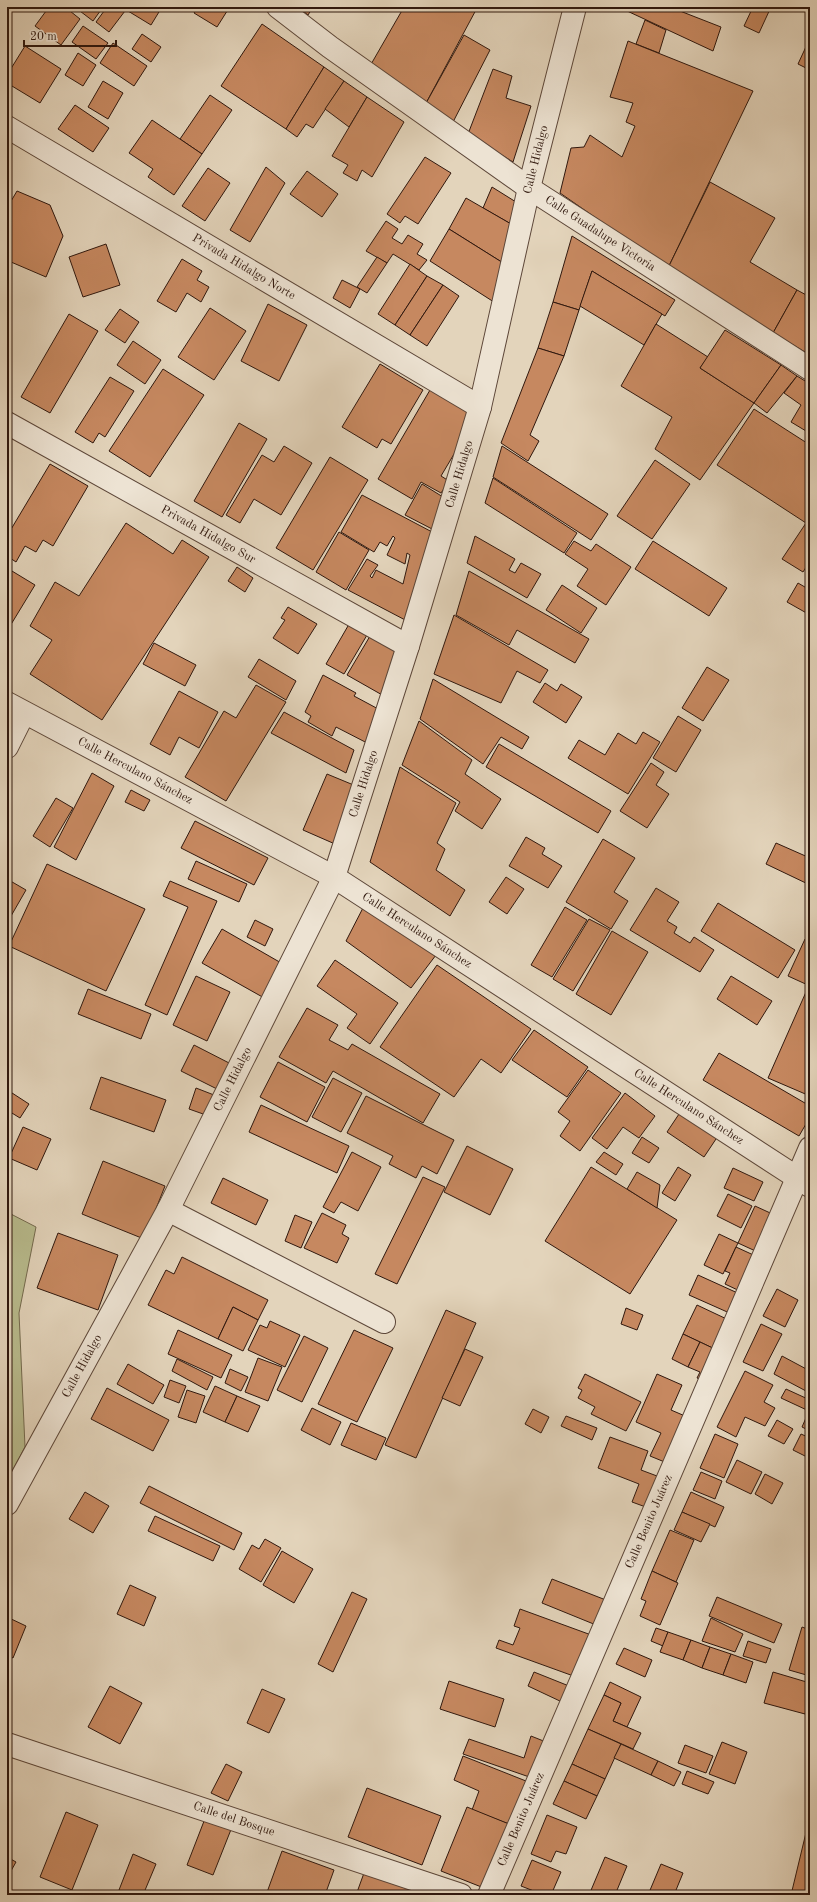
<svg xmlns="http://www.w3.org/2000/svg" width="817" height="1902" viewBox="0 0 817 1902" font-family="'Old Standard TT',serif">
  <rect width="100%" height="100%" fill="#e3d4bb"/>
  <filter id="stains"><feTurbulence type="fractalNoise" baseFrequency=".005" numOctaves="4"/><feColorMatrix values="0 0 0 0 .2 0 0 0 0 .09 0 0 0 0 .02 0 0 0 .5 -.17"/></filter>
  <radialGradient id="worn" r=".72"><stop offset=".6" stop-color="#630" stop-opacity="0"/><stop offset="1" stop-color="#630" stop-opacity=".3"/></radialGradient>
  <polygon fill="#b8bb8d" stroke="#746a4e" points="7,1212 36,1227 19,1313 25,1447 7,1481"/>
  <g fill="#c68860" stroke="#30180e">
    <polygon points="49,7 65,7 80,19 61,45 35,26"/>
    <polygon points="77,7 103,7 93,21 76,8"/>
    <polygon points="107,7 128,7 109,32 96,22"/>
    <polygon points="131,7 162,7 151,25 128,11"/>
    <polygon points="198,7 228,7 229,8 217,27 194,13"/>
    <polygon points="298,7 313,7 308,15"/>
    <polygon points="404,7 476,7 477,8 425,105 370,66"/>
    <polygon points="626,7 682,7 680,11 721,27 713,51 625,10"/>
    <polygon points="753,7 771,7 759,33 744,26"/>
    <polygon points="645,20 666,30 659,53 636,44"/>
    <polygon points="262,24 324,67 286,129 221,86"/>
    <polygon points="83,26 108,43 96,59 72,42"/>
    <polygon points="142,34 161,47 151,62 132,49"/>
    <polygon points="464,35 490,50 452,124 425,105"/>
    <polygon points="810,38 810,70 798,64"/>
    <polygon points="628,41 753,91 668,268 560,193 571,148 584,147 590,135 622,157 635,126 626,122 633,103 610,97"/>
    <polygon points="113,43 147,66 134,86 100,63"/>
    <polygon points="25,46 61,69 40,103 7,83 7,75"/>
    <polygon points="78,53 96,65 83,86 65,75"/>
    <polygon points="324,67 344,81 313,128 306,124 297,137 286,129"/>
    <polygon points="493,69 512,76 506,98 531,106 513,162 468,134"/>
    <polygon points="103,81 123,93 108,119 88,107"/>
    <polygon points="344,81 367,97 349,127 325,109"/>
    <polygon points="210,95 232,110 202,154 180,139"/>
    <polygon points="367,97 404,122 372,177 362,170 357,181 343,173 348,165 332,156"/>
    <polygon points="75,105 109,128 93,152 58,129"/>
    <polygon points="152,120 202,154 174,195 148,177 153,169 129,153"/>
    <polygon points="425,157 451,173 418,224 405,216 400,223 387,214"/>
    <polygon points="266,167 285,183 250,242 230,230"/>
    <polygon points="208,168 230,183 205,221 182,206"/>
    <polygon points="307,171 338,194 322,217 290,194"/>
    <polygon points="710,182 775,218 750,262 797,290 773,333 668,268"/>
    <polygon points="492,187 524,207 518,228 483,208"/>
    <polygon points="17,191 50,205 63,236 46,277 11,262 7,249 7,208"/>
    <polygon points="466,198 518,228 508,266 449,229"/>
    <polygon points="386,221 398,229 392,238 402,244 408,235 423,244 417,254 427,260 419,270 393,254 387,263 366,251"/>
    <polygon points="449,229 508,266 497,304 430,261"/>
    <polygon points="572,236 675,300 665,316 592,271 579,310 553,302"/>
    <polygon points="106,244 120,285 83,297 69,257"/>
    <polygon points="377,257 387,263 367,293 357,287"/>
    <polygon points="182,259 202,271 197,280 209,287 201,302 187,293 176,312 157,301"/>
    <polygon points="410,264 427,276 395,325 378,314"/>
    <polygon points="592,271 662,314 644,345 580,306"/>
    <polygon points="427,276 443,285 410,335 395,325"/>
    <polygon points="342,280 360,289 350,308 333,298"/>
    <polygon points="443,285 459,296 427,346 410,335"/>
    <polygon points="797,290 810,297 810,355 773,333"/>
    <polygon points="553,302 579,310 564,356 538,348"/>
    <polygon points="268,304 307,325 279,381 241,361"/>
    <polygon points="210,308 246,331 214,380 178,357"/>
    <polygon points="120,309 139,322 125,343 105,330"/>
    <polygon points="69,314 98,331 50,413 21,397"/>
    <polygon points="656,324 708,357 700,368 754,403 700,480 655,449 672,417 621,386"/>
    <polygon points="725,330 781,365 754,403 700,368"/>
    <polygon points="133,341 161,360 145,384 117,365"/>
    <polygon points="538,348 564,356 530,435 539,441 528,461 501,443"/>
    <polygon points="380,364 423,390 391,444 382,439 377,448 342,427"/>
    <polygon points="781,365 797,376 767,413 754,403"/>
    <polygon points="163,369 204,395 150,477 109,451"/>
    <polygon points="797,376 810,384 810,423 806,431 791,422 801,405 784,393"/>
    <polygon points="110,377 134,391 105,437 99,433 93,443 75,432"/>
    <polygon points="430,390 476,417 441,476 449,481 441,493 421,482 412,499 378,479"/>
    <polygon points="754,409 810,445 810,561 803,572 782,559 806,523 717,465"/>
    <polygon points="239,423 267,439 222,517 194,501"/>
    <polygon points="284,446 312,463 281,515 254,499 240,523 226,515 262,455 274,462"/>
    <polygon points="502,446 608,514 591,540 493,477"/>
    <polygon points="330,457 368,480 313,570 276,548"/>
    <polygon points="655,460 690,484 652,539 617,516"/>
    <polygon points="50,464 88,486 53,546 43,540 36,552 25,546 16,562 7,556 7,536"/>
    <polygon points="493,478 577,533 564,553 485,503"/>
    <polygon points="422,484 443,497 434,530 405,515"/>
    <polygon points="362,495 434,533 409,622 348,590 367,559 378,565 370,576 372,578 376,570 403,584 410,555 407,553 405,564 387,555 395,538 393,536 387,546 380,542 374,552 341,532"/>
    <polygon points="126,523 173,554 182,540 209,557 102,720 30,674 52,640 30,626 55,582 79,596"/>
    <polygon points="339,532 369,550 346,590 316,572"/>
    <polygon points="475,536 515,559 509,570 515,573 521,563 541,574 527,598 467,563"/>
    <polygon points="574,541 591,551 596,544 631,567 606,605 577,586 588,569 565,554"/>
    <polygon points="653,541 727,588 709,616 635,569"/>
    <polygon points="237,567 253,578 245,592 228,581"/>
    <polygon points="7,568 35,585 7,631"/>
    <polygon points="469,571 589,639 575,663 517,630 509,645 456,615"/>
    <polygon points="798,583 810,590 810,615 787,602"/>
    <polygon points="562,585 597,608 581,633 546,610"/>
    <polygon points="288,607 317,624 298,654 273,638 285,620 281,618"/>
    <polygon points="454,615 548,670 540,683 517,671 501,703 434,674"/>
    <polygon points="352,619 370,630 344,674 326,664"/>
    <polygon points="373,631 403,648 384,696 347,675"/>
    <polygon points="154,643 196,665 185,686 143,664"/>
    <polygon points="259,659 296,681 286,700 248,677"/>
    <polygon points="707,667 729,680 703,721 682,708"/>
    <polygon points="323,675 356,693 354,696 382,711 371,745 336,727 332,736 308,722 311,716 305,712"/>
    <polygon points="433,679 529,737 522,749 501,737 483,764 420,719"/>
    <polygon points="545,683 557,691 561,684 582,697 566,723 533,702"/>
    <polygon points="256,685 286,702 226,801 185,777 224,711 236,718"/>
    <polygon points="179,691 218,712 199,748 179,737 170,755 150,744"/>
    <polygon points="284,712 354,750 346,773 271,733"/>
    <polygon points="678,716 701,730 676,772 653,758"/>
    <polygon points="419,721 472,760 465,774 501,799 482,829 455,811 460,802 402,765"/>
    <polygon points="643,732 660,742 628,794 568,758 579,740 605,755 618,733 636,744"/>
    <polygon points="499,744 611,811 598,833 486,767"/>
    <polygon points="651,763 664,772 656,785 669,794 647,828 620,811"/>
    <polygon points="400,767 456,803 437,843 445,849 436,870 465,890 450,916 370,862"/>
    <polygon points="92,773 114,786 76,860 54,847"/>
    <polygon points="327,774 356,786 335,844 303,830"/>
    <polygon points="131,790 150,800 144,811 125,802"/>
    <polygon points="56,798 73,808 50,847 33,836"/>
    <polygon points="195,821 268,858 254,885 181,848"/>
    <polygon points="526,837 545,848 542,854 562,866 548,888 509,866"/>
    <polygon points="603,839 635,858 614,892 628,901 611,929 566,902"/>
    <polygon points="776,843 810,858 810,885 766,864"/>
    <polygon points="196,861 247,884 239,902 188,879"/>
    <polygon points="47,864 145,909 106,991 9,946"/>
    <polygon points="506,877 524,889 507,914 489,902"/>
    <polygon points="7,879 26,890 7,923"/>
    <polygon points="170,881 217,901 167,1015 145,1005 188,907 163,896"/>
    <polygon points="656,888 679,902 667,921 677,927 674,933 690,943 694,937 714,950 700,972 630,930"/>
    <polygon points="718,903 795,950 778,978 701,931"/>
    <polygon points="365,904 436,955 411,988 346,941"/>
    <polygon points="565,907 587,920 552,977 531,965"/>
    <polygon points="589,919 610,930 573,991 553,979"/>
    <polygon points="255,920 273,929 265,946 247,937"/>
    <polygon points="222,929 283,964 266,999 202,963"/>
    <polygon points="612,931 648,952 611,1015 576,994"/>
    <polygon points="805,939 810,941 810,986 788,976"/>
    <polygon points="335,960 398,1003 370,1044 347,1028 357,1014 317,986"/>
    <polygon points="437,965 531,1029 501,1073 481,1059 454,1097 380,1047"/>
    <polygon points="196,976 230,992 207,1041 173,1025"/>
    <polygon points="731,976 772,1001 757,1025 717,999"/>
    <polygon points="88,989 151,1014 141,1039 78,1014"/>
    <polygon points="806,992 810,994 810,1096 768,1078"/>
    <polygon points="307,1008 338,1025 329,1040 348,1050 352,1044 440,1094 423,1123 333,1071 326,1083 279,1057"/>
    <polygon points="534,1030 588,1067 567,1097 512,1060"/>
    <polygon points="194,1045 233,1065 221,1091 181,1071"/>
    <polygon points="719,1053 810,1106 810,1117 799,1136 703,1080"/>
    <polygon points="278,1062 325,1087 307,1122 260,1097"/>
    <polygon points="588,1070 621,1093 580,1151 560,1136 570,1121 558,1112"/>
    <polygon points="101,1077 166,1100 154,1132 90,1109"/>
    <polygon points="333,1078 362,1093 341,1132 312,1117"/>
    <polygon points="196,1088 214,1095 206,1115 189,1109"/>
    <polygon points="9,1091 29,1104 20,1118 7,1110 7,1095"/>
    <polygon points="625,1093 655,1116 639,1138 623,1127 607,1149 592,1138"/>
    <polygon points="366,1096 454,1140 437,1174 422,1166 416,1178 389,1164 393,1156 347,1133"/>
    <polygon points="261,1105 349,1146 337,1173 249,1132"/>
    <polygon points="683,1108 720,1133 704,1157 667,1132"/>
    <polygon points="23,1127 51,1139 37,1170 9,1158"/>
    <polygon points="642,1137 659,1148 649,1163 632,1153"/>
    <polygon points="467,1146 513,1169 490,1215 444,1192"/>
    <polygon points="352,1152 381,1167 358,1211 341,1202 334,1213 323,1207"/>
    <polygon points="604,1152 623,1164 616,1175 596,1162"/>
    <polygon points="103,1161 165,1186 144,1239 82,1214"/>
    <polygon points="591,1167 677,1220 630,1294 545,1241"/>
    <polygon points="678,1167 691,1175 675,1201 662,1193"/>
    <polygon points="733,1168 763,1182 754,1201 724,1188"/>
    <polygon points="637,1172 660,1185 657,1208 627,1189"/>
    <polygon points="423,1177 445,1187 397,1284 375,1274"/>
    <polygon points="223,1178 268,1200 256,1225 211,1203"/>
    <polygon points="728,1194 752,1206 741,1228 717,1216"/>
    <polygon points="755,1206 779,1217 762,1254 738,1243"/>
    <polygon points="322,1213 346,1225 342,1234 349,1238 337,1263 304,1248"/>
    <polygon points="295,1215 312,1222 301,1248 285,1241"/>
    <polygon points="58,1233 118,1255 98,1310 37,1288"/>
    <polygon points="719,1234 738,1243 723,1274 704,1265"/>
    <polygon points="736,1247 760,1258 744,1293 725,1284 730,1273 725,1271"/>
    <polygon points="182,1257 268,1300 258,1320 233,1307 218,1339 148,1305 166,1270 174,1274"/>
    <polygon points="698,1275 742,1295 734,1315 689,1295"/>
    <polygon points="777,1289 798,1300 785,1327 763,1316"/>
    <polygon points="697,1305 733,1322 719,1351 683,1334"/>
    <polygon points="233,1307 258,1320 243,1351 218,1339"/>
    <polygon points="626,1308 643,1315 637,1330 621,1324"/>
    <polygon points="446,1310 476,1323 416,1458 385,1445"/>
    <polygon points="270,1321 300,1335 285,1367 248,1350 260,1325 267,1328"/>
    <polygon points="761,1324 782,1334 763,1371 743,1362"/>
    <polygon points="178,1330 232,1355 221,1378 168,1354"/>
    <polygon points="354,1330 393,1348 357,1422 318,1404"/>
    <polygon points="683,1334 700,1342 688,1367 672,1359"/>
    <polygon points="304,1336 328,1348 302,1402 277,1390"/>
    <polygon points="700,1342 719,1351 705,1381 697,1378 700,1372 688,1367"/>
    <polygon points="465,1349 483,1357 460,1406 442,1398"/>
    <polygon points="782,1356 810,1371 810,1384 806,1391 774,1374"/>
    <polygon points="258,1358 282,1367 268,1401 245,1392"/>
    <polygon points="177,1359 213,1377 207,1390 172,1371"/>
    <polygon points="128,1364 164,1385 153,1404 117,1384"/>
    <polygon points="230,1369 248,1377 241,1391 225,1383"/>
    <polygon points="745,1371 773,1385 764,1402 775,1408 765,1426 745,1417 736,1437 717,1427"/>
    <polygon points="585,1374 641,1402 626,1431 591,1414 595,1407 578,1398 582,1390 578,1388"/>
    <polygon points="657,1374 682,1385 671,1410 692,1419 672,1465 650,1456 661,1433 636,1422"/>
    <polygon points="170,1380 186,1386 179,1403 164,1397"/>
    <polygon points="215,1386 237,1396 225,1422 203,1412"/>
    <polygon points="107,1388 169,1420 153,1451 91,1419"/>
    <polygon points="786,1389 810,1400 810,1431 802,1427 809,1411 781,1398"/>
    <polygon points="187,1390 205,1396 196,1423 178,1417"/>
    <polygon points="237,1396 260,1406 248,1432 225,1422"/>
    <polygon points="312,1408 341,1422 330,1445 301,1430"/>
    <polygon points="533,1409 549,1417 541,1433 525,1424"/>
    <polygon points="566,1416 597,1428 592,1440 561,1426"/>
    <polygon points="777,1420 793,1429 784,1444 768,1436"/>
    <polygon points="351,1423 386,1438 376,1460 341,1445"/>
    <polygon points="715,1434 738,1444 724,1478 700,1468"/>
    <polygon points="801,1434 810,1438 809,1458 793,1450"/>
    <polygon points="610,1437 648,1451 641,1470 665,1479 654,1510 632,1502 639,1484 598,1468"/>
    <polygon points="737,1460 762,1472 751,1494 726,1482"/>
    <polygon points="701,1472 722,1481 715,1499 693,1490"/>
    <polygon points="765,1474 783,1483 772,1504 755,1494"/>
    <polygon points="149,1486 242,1533 234,1550 140,1503"/>
    <polygon points="85,1492 109,1506 93,1533 69,1519"/>
    <polygon points="691,1492 724,1507 715,1527 682,1512"/>
    <polygon points="682,1512 710,1524 701,1542 674,1530"/>
    <polygon points="155,1516 220,1546 213,1561 148,1531"/>
    <polygon points="670,1530 694,1540 676,1582 652,1571"/>
    <polygon points="265,1539 281,1548 261,1582 239,1569 252,1545 259,1549"/>
    <polygon points="282,1551 313,1569 294,1603 263,1585"/>
    <polygon points="652,1571 678,1583 660,1625 640,1616 646,1601 641,1599"/>
    <polygon points="552,1579 611,1602 601,1627 542,1603"/>
    <polygon points="130,1585 156,1597 144,1626 117,1614"/>
    <polygon points="352,1592 367,1599 333,1672 318,1664"/>
    <polygon points="717,1597 782,1624 774,1643 709,1616"/>
    <polygon points="520,1609 594,1636 579,1678 496,1648 499,1640 513,1645 520,1628 514,1626"/>
    <polygon points="7,1617 26,1626 13,1658 7,1655"/>
    <polygon points="711,1618 743,1634 735,1652 702,1641"/>
    <polygon points="802,1627 810,1630 810,1676 789,1670"/>
    <polygon points="656,1628 668,1632 663,1646 651,1641"/>
    <polygon points="668,1632 691,1640 683,1660 660,1652"/>
    <polygon points="691,1640 710,1647 702,1668 683,1660"/>
    <polygon points="748,1641 771,1649 766,1663 743,1656"/>
    <polygon points="710,1647 731,1654 723,1675 702,1668"/>
    <polygon points="624,1648 652,1660 645,1677 616,1664"/>
    <polygon points="731,1654 753,1662 746,1683 723,1675"/>
    <polygon points="534,1672 569,1686 562,1702 528,1686"/>
    <polygon points="773,1672 810,1683 810,1698 805,1714 764,1703"/>
    <polygon points="449,1681 504,1699 495,1727 440,1709"/>
    <polygon points="610,1682 641,1697 627,1727 613,1721 621,1703 604,1695"/>
    <polygon points="110,1686 142,1703 120,1744 88,1727"/>
    <polygon points="262,1689 285,1699 269,1733 247,1723"/>
    <polygon points="604,1695 621,1703 613,1721 641,1733 633,1749 588,1729"/>
    <polygon points="588,1729 621,1744 605,1779 572,1764"/>
    <polygon points="531,1736 551,1744 538,1780 463,1754 469,1739 524,1758"/>
    <polygon points="722,1742 747,1752 735,1784 709,1774"/>
    <polygon points="621,1744 658,1761 651,1775 614,1758"/>
    <polygon points="685,1745 713,1756 706,1773 678,1763"/>
    <polygon points="463,1756 531,1783 514,1826 472,1810 479,1791 454,1780"/>
    <polygon points="658,1761 681,1772 674,1786 651,1775"/>
    <polygon points="226,1764 242,1772 228,1801 211,1793"/>
    <polygon points="572,1764 605,1779 597,1796 564,1781"/>
    <polygon points="687,1771 714,1782 708,1794 682,1784"/>
    <polygon points="564,1781 597,1796 586,1819 553,1804"/>
    <polygon points="367,1788 441,1816 422,1865 348,1837"/>
    <polygon points="467,1807 514,1826 489,1890 441,1871"/>
    <polygon points="66,1812 98,1825 72,1890 40,1877"/>
    <polygon points="547,1815 577,1827 566,1854 556,1851 551,1862 531,1854"/>
    <polygon points="206,1816 232,1827 213,1875 187,1865"/>
    <polygon points="810,1816 810,1895 791,1895"/>
    <polygon points="282,1851 334,1870 325,1895 266,1895"/>
    <polygon points="133,1854 156,1864 143,1895 132,1895 119,1890"/>
    <polygon points="7,1857 16,1862 7,1878"/>
    <polygon points="605,1857 627,1866 615,1895 589,1895"/>
    <polygon points="532,1860 561,1872 551,1895 544,1895 521,1886"/>
    <polygon points="661,1864 683,1873 674,1895 648,1895"/>
    <polygon points="364,1873 414,1891 413,1895 356,1895"/>
  </g>
  <g fill="none" stroke-linecap="round" stroke-linejoin="round">
    <g stroke="#5d4739" stroke-width="24">
      <g id="minor">
        <path id="s1" d="M 278,7 L 330,47 L 529,188 L 810,369"/>
        <path id="s2" d="M 7,127 L 480,407"/>
        <path id="s3" d="M 7,423 L 408,646"/>
        <path id="s4" d="M 7,703 L 334,877 L 810,1186"/>
        <polyline points="7,747 24,713"/>
        <polyline points="168,1210 384,1322"/>
        <path id="s5" d="M 7,1504 L 168,1210 L 334,877 L 408,646 L 480,407 L 529,188 L 575,7"/>
        <path id="s6" d="M 7,1744 L 461,1895"/>
        <path id="s7" d="M 489,1895 L 810,1148"/>
      </g>
    </g>
    <use href="#minor" stroke="#ede3d3" stroke-width="22"/>
  </g>
  <g text-anchor="middle" dominant-baseline="central" stroke-width="4" stroke-linejoin="round" paint-order="stroke">
    <g font-size="12" fill="#30180e" stroke="#ede3d3">
      <text stroke="none"><textPath href="#s5" startOffset="1453">Calle Hidalgo</textPath></text>
      <text stroke="none"><textPath href="#s1" startOffset="394">Calle Guadalupe Victoria</textPath></text>
      <text stroke="none"><textPath href="#s2" startOffset="275">Privada Hidalgo Norte</textPath></text>
      <text stroke="none"><textPath href="#s5" startOffset="1129">Calle Hidalgo</textPath></text>
      <text stroke="none"><textPath href="#s3" startOffset="230">Privada Hidalgo Sur</textPath></text>
      <text stroke="none"><textPath href="#s4" startOffset="145">Calle Herculano Sánchez</textPath></text>
      <text stroke="none"><textPath href="#s5" startOffset="805">Calle Hidalgo</textPath></text>
      <text stroke="none"><textPath href="#s4" startOffset="469">Calle Herculano Sánchez</textPath></text>
      <text stroke="none"><textPath href="#s5" startOffset="481">Calle Hidalgo</textPath></text>
      <text stroke="none"><textPath href="#s4" startOffset="793">Calle Herculano Sánchez</textPath></text>
      <text stroke="none"><textPath href="#s5" startOffset="157">Calle Hidalgo</textPath></text>
      <text stroke="none"><textPath href="#s7" startOffset="406">Calle Benito Juárez</textPath></text>
      <text stroke="none"><textPath href="#s6" startOffset="239">Calle del Bosque</textPath></text>
      <text stroke="none"><textPath href="#s7" startOffset="82">Calle Benito Juárez</textPath></text>
    </g>
  </g>
  <rect width="817" height="1902" fill="none" stroke="#e3d4bb" stroke-width="24"/>
  <rect x="8" y="8" width="801" height="1886" fill="none" stroke="#30180e" stroke-width="2"/>
  <rect x="12" y="12" width="793" height="1878" fill="none" stroke="#30180e"/>
  <path d="M24 40v6h92v-6" fill="none" stroke="#30180e" stroke-width="2"/>
  <text x="30" y="40" font-size="12" fill="#30180e" stroke="#ede3d3" stroke-width="3" paint-order="stroke">20 m</text>
  <rect width="100%" height="100%" filter="url(#stains)"/>
  <rect width="100%" height="100%" fill="url(#worn)"/>
</svg>
